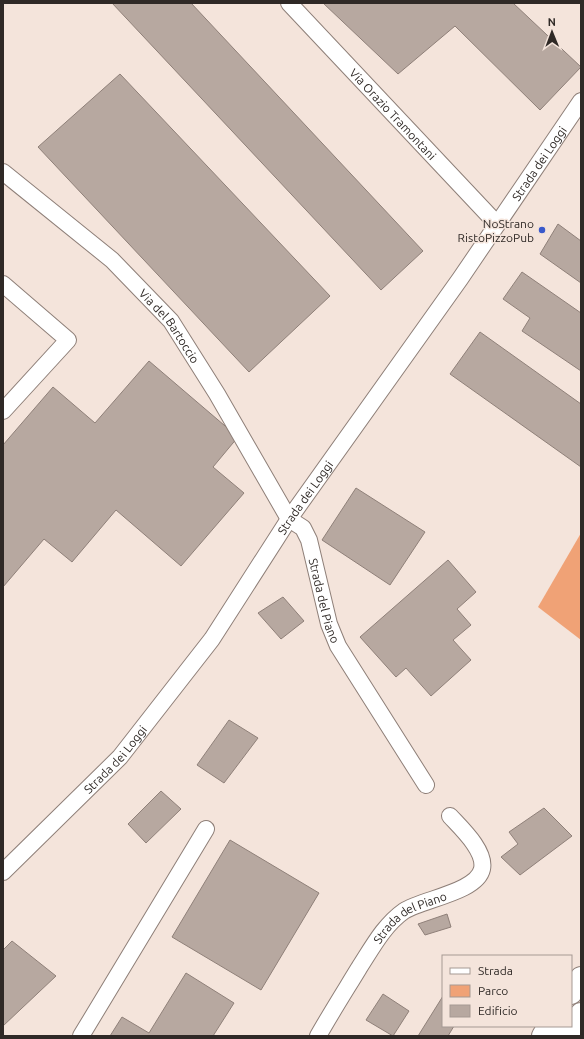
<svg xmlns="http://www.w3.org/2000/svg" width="584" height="1039" viewBox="0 0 584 1039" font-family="Ubuntu,sans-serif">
  <rect width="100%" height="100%" fill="#f4e4db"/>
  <polygon fill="#f0a276" points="581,533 581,640 538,607"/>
  <g fill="#b7a8a0" stroke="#8f8079">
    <polygon points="112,3 191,3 423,251 381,290"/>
    <polygon points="323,3 513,3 581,67 540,110 455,26 398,74"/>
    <polygon points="120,74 330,296 249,372 38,147"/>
    <polygon points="558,224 581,241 581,283 540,254"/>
    <polygon points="522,272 581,313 581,371 522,331 530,318 503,299"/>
    <polygon points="480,332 581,404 581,467 450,374"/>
    <polygon points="149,361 238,437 213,467 244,493 181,566 116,510 72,562 44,539 3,587 3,445 53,387 95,423"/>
    <polygon points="356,488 425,532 390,585 322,540"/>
    <polygon points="448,560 476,592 457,609 471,625 453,640 471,660 431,696 406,668 396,677 360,637"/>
    <polygon points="283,597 304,621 281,639 258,613"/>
    <polygon points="229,720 258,738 224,783 197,765"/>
    <polygon points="161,791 181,809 146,843 128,824"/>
    <polygon points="544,808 572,836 520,875 501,857 518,844 509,832"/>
    <polygon points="230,840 319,893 261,990 172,937"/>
    <polygon points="447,914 451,927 425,935 418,924"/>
    <polygon points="12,941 56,976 3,1026 3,950"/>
    <polygon points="186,973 234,1003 213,1036 110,1036 122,1017 149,1033"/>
    <polygon points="383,994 409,1011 393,1036 366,1020"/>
    <polygon points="443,996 443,1026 454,1026 448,1036 418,1036"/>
  </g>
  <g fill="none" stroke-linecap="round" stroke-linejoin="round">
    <g stroke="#8e7f78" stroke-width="18">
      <g id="minor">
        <path id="s1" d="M 289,3 L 497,224"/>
        <path id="s2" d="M 3,172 L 112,260 L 171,321 L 217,394 L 289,519 L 303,528 L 309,540 L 329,624 L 338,646 L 426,785"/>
        <polyline points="3,284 68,340 3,411"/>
        <path id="s3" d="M 3,872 L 120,757 L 212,639 L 289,519 L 460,279 L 581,101"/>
        <polyline points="81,1036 206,829"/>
        <path id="s4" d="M 318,1036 C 331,1013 345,991 359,968 C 372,948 384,925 404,911 C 423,899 477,892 482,869 C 486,851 461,828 450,816"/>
      </g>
    </g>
    <g stroke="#8e7f78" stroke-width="24">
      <g id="highway">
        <polyline points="571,993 581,978"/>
        <polyline points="543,1036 549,1026"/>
        <polyline points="566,1036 581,1014"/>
      </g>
    </g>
    <use href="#minor" stroke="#fff" stroke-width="16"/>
    <use href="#highway" stroke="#fff" stroke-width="22"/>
  </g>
  <circle fill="#3959cb" stroke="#f4e4db" stroke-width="1.5" cx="542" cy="230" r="4"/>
  <g text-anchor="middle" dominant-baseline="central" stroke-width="3" stroke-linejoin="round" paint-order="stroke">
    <g font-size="12" fill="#2f2926" stroke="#f4e4db">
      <text stroke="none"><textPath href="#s1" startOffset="152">Via Orazio Tramontani</textPath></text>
      <text stroke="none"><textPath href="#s3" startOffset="891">Strada dei Loggi</textPath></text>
      <text stroke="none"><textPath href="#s2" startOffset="228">Via del Bartoccio</textPath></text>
      <text stroke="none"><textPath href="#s3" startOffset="483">Strada dei Loggi</textPath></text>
      <text stroke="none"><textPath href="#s2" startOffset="548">Strada del Piano</textPath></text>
      <text stroke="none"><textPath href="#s3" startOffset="159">Strada dei Loggi</textPath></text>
      <text stroke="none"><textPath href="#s4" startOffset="154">Strada del Piano</textPath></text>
    </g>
    <g font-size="12" fill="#2f2926" stroke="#f4e4db" text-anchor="end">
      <text x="534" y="223">NoStrano<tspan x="534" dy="14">RistoPizzoPub</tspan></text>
    </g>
  </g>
  <rect width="584" height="1039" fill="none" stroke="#2f2926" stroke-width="8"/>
  <rect x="442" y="955" width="130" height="72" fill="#f4e4db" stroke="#a59993"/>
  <rect x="450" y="968" width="20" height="6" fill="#ffffff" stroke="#a59993"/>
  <text x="478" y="975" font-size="12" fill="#2f2926">Strada</text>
  <rect x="450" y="985" width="20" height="12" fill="#f0a276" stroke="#a59993"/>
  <text x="478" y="995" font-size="12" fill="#2f2926">Parco</text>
  <rect x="450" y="1005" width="20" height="12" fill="#b7a8a0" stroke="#a59993"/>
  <text x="478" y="1015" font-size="12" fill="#2f2926">Edificio</text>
  <g transform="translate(552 32) rotate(359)" stroke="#f4e4db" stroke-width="3" paint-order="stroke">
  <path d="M0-3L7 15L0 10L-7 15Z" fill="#2f2926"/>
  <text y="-6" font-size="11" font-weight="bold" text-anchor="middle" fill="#2f2926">N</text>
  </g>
</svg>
